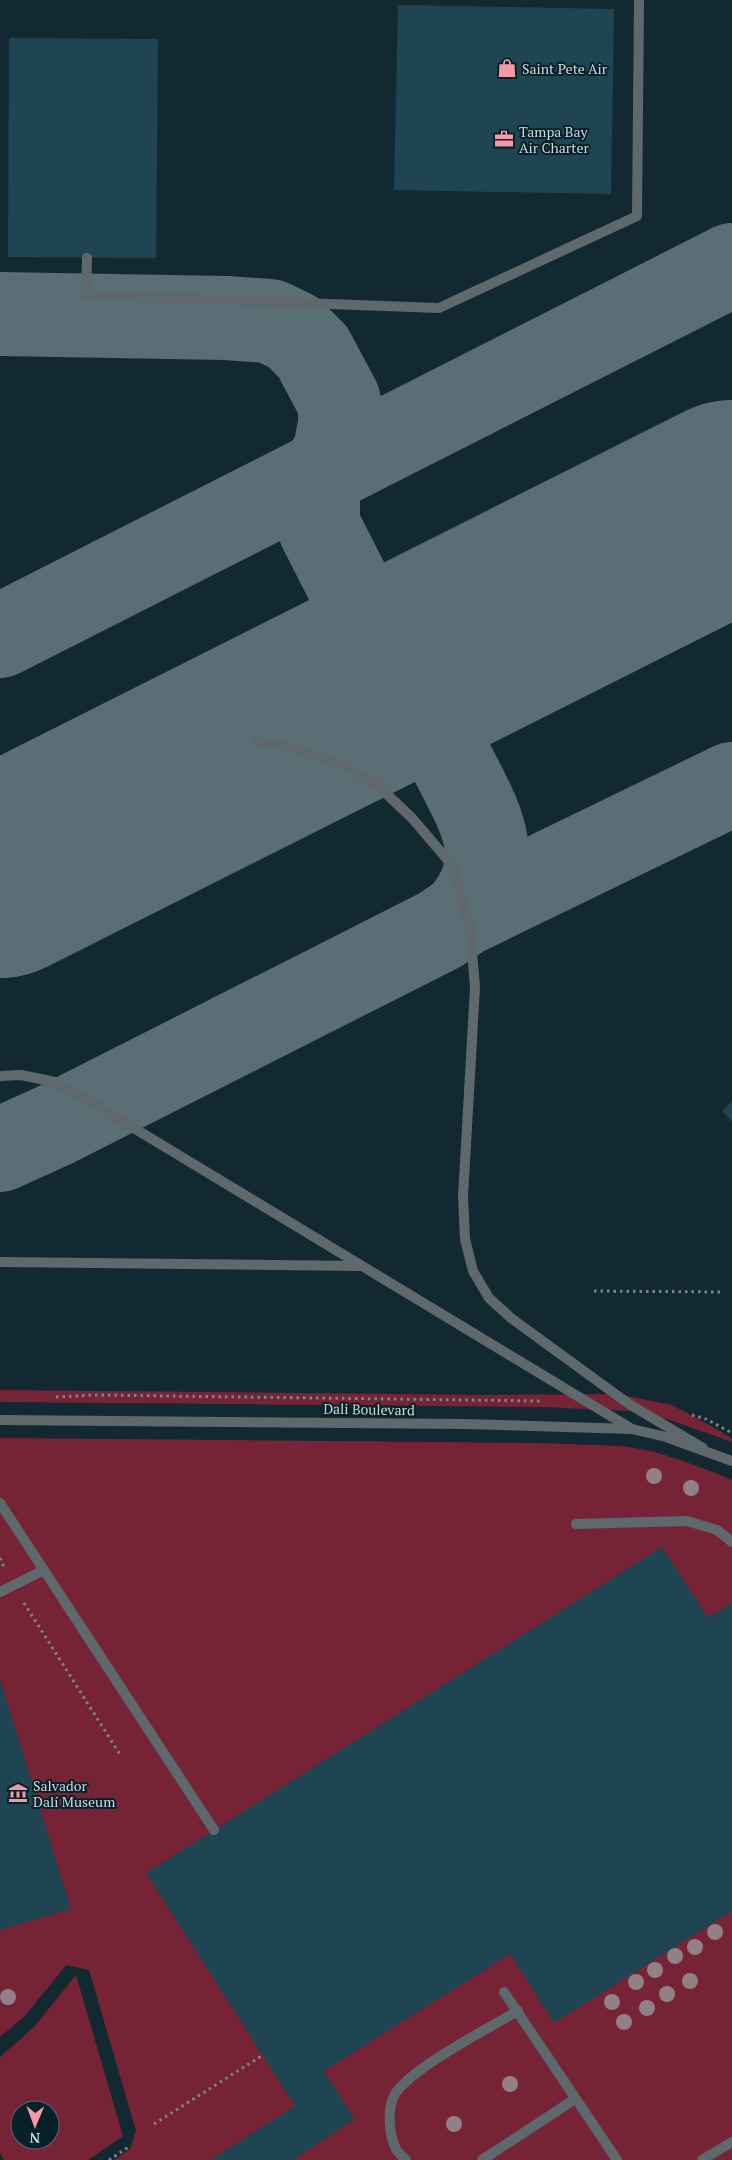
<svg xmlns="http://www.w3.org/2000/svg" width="732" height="2160" viewBox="0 0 732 2160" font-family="'PT Serif',serif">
  <rect width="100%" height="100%" fill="#122932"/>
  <g fill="#762335" fill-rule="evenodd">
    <polygon points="0,1390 488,1395 616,1394 672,1405 717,1429 732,1439 732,1442 670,1420 633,1411 542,1407 0,1402"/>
    <path d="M 0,1438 L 541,1443 C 570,1445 600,1444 629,1447 C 665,1452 700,1467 732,1480 L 732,2160 L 114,2160 L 130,2149 L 136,2131 L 89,1970 L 66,1965 L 25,2016 L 0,2037 Z"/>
    <path d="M 76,1975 L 123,2136 L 88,2160 L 4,2160 L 0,2153 L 0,2057 L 34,2027 ZM 20,2110 L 50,2110 L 50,2140 L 20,2140 Z"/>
  </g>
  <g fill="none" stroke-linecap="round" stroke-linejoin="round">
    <g stroke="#5a6e76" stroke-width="84">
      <polyline points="0,314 226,318 270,321 293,332 313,352 339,401 340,409 340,424 335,451 323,472 318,497 318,518 320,529 372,631"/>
      <polyline points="0,636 732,265"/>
      <path d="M 320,713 C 333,709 345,704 358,703 C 397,702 429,732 451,760 C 445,738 439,699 445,676 C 449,663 460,650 467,639"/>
      <path d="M 451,760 C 479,816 510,858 462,915"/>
      <polyline points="0,1150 55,1125 440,930 462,915 732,784"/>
    </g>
    <polyline stroke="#5a6e76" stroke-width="210" points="0,873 732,505"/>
  </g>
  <g fill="#1f4552">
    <polygon points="398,5 614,9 611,194 394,190"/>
    <polygon points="9,38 158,39 156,258 8,257"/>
    <polygon points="732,1101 732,1121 722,1111"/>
    <polygon points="662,1547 708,1618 731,1603 732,1605 732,1911 554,2023 510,1954 324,2071 355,2119 293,2160 210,2160 295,2106 146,1873"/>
    <polygon points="0,1679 71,1909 0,1930"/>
  </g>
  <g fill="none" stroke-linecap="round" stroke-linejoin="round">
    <g stroke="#76888f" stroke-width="3" stroke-dasharray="2.5 4" stroke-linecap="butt">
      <polyline points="594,1291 720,1292"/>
      <polyline points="56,1397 94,1395 542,1401"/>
      <polyline points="692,1415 706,1419 732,1433"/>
      <polyline points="0,1558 4,1567"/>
      <polyline points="24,1603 121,1756"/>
      <polyline points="154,2124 263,2055"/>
      <polyline points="109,2160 130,2146"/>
    </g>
    <g stroke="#5e696d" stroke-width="10">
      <polyline points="87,258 86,295 439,308 637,216 639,0"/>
      <polyline points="257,742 283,745 311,754 343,765 374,782 412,818 452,865 470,928 475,987 463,1197 465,1239 473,1271 489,1298 511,1318 600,1383 629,1404 703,1448"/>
      <polyline points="0,1076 21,1075 55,1082 94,1104 632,1429"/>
      <polyline points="0,1262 359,1266"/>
      <polyline points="0,1503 214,1830"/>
      <polyline points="576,1524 687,1521 717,1530 732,1542"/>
      <polyline points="0,1592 44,1570"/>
      <polyline points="504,1992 617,2160"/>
      <path d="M 406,2160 C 403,2157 398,2153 396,2149 C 389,2135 387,2110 394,2096 C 406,2071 490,2027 518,2011"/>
      <polyline points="482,2160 575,2099"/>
      <polyline points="702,2160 732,2142"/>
    </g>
    <polyline stroke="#5e696d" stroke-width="10" points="0,1420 465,1424 632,1429 666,1437 732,1461"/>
  </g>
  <g fill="#938087">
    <circle cx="654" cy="1476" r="8"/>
    <circle cx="691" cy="1488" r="8"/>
    <circle cx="715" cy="1932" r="8"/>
    <circle cx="695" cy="1947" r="8"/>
    <circle cx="675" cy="1956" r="8"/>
    <circle cx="655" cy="1970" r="8"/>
    <circle cx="690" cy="1981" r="8"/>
    <circle cx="636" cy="1982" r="8"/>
    <circle cx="667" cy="1994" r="8"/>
    <circle cx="8" cy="1997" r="8"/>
    <circle cx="612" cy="2002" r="8"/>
    <circle cx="647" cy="2008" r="8"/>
    <circle cx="624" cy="2022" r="8"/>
    <circle cx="510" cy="2084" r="8"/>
    <circle cx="454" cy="2124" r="8"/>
  </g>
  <defs>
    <g id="shop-bare" transform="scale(1.5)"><path d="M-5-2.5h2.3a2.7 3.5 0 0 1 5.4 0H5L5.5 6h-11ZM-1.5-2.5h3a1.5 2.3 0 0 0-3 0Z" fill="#f49aa6" stroke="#082028" stroke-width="2.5" paint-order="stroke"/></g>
    <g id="office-bare" transform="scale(1.5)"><path d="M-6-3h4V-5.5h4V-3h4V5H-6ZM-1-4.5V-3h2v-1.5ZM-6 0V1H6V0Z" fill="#f49aa6" stroke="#082028" stroke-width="2.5" paint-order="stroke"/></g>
    <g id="museum-bare" transform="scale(1.5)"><path d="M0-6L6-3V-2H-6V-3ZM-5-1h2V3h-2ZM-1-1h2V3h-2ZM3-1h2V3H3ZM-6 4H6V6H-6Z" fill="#f49aa6" stroke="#082028" stroke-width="2.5" paint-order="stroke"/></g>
  </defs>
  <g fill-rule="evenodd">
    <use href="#shop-bare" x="507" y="68"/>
    <use href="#office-bare" x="504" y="139"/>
    <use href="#museum-bare" x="18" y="1793"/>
  </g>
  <g text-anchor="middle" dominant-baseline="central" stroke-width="4" stroke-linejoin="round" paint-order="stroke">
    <g font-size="14" fill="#cbd9de" stroke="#082028" text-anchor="start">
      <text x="522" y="68">Saint Pete Air</text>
      <text x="519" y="131">Tampa Bay<tspan x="519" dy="16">Air Charter</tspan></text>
      <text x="33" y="1785">Salvador<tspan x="33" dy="16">Dalí Museum</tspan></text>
    </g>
    <g font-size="14" fill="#cbd9de" stroke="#082028">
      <text transform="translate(369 1409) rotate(1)">Dali Boulevard</text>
    </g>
  </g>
  <g transform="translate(35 2125) rotate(181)"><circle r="24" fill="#082028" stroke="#566a71"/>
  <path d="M0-4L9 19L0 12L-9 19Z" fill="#f49aa6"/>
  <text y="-8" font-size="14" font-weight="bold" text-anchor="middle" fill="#cbd9de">N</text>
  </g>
</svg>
